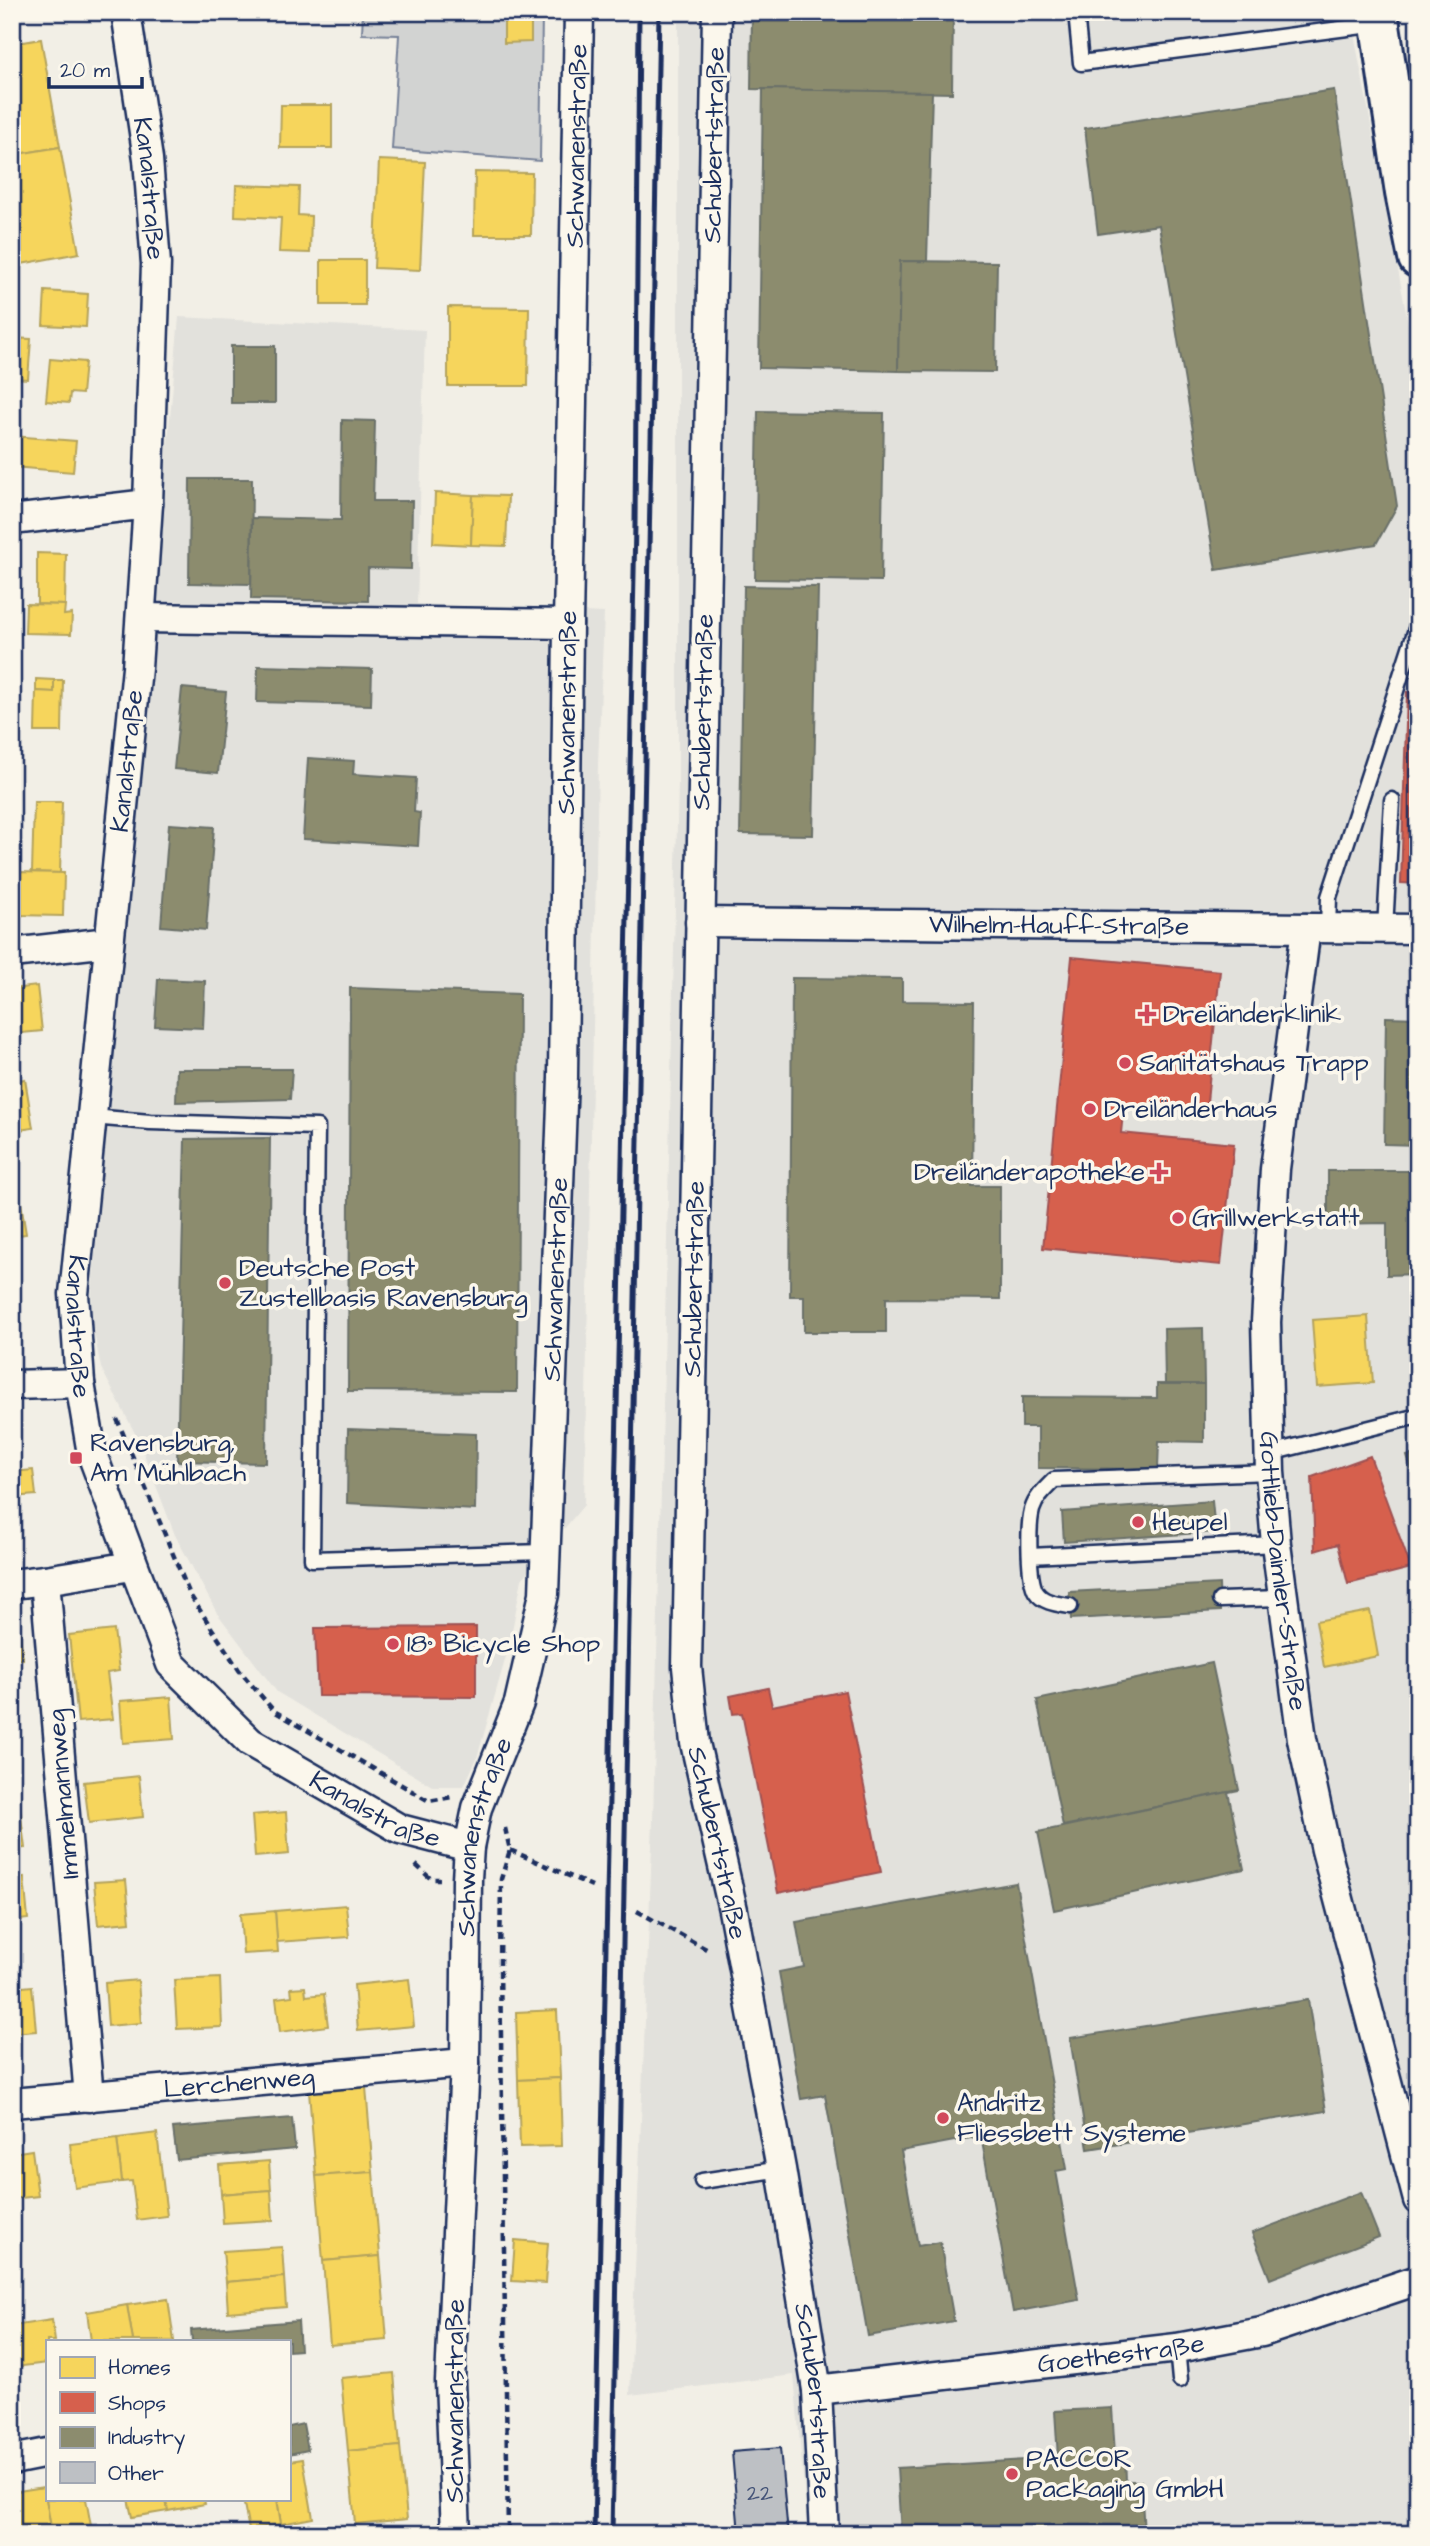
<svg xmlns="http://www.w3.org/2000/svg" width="1430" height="2546" viewBox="0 0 1430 2546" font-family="'Architects Daughter',sans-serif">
  <rect width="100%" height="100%" fill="#f2efe6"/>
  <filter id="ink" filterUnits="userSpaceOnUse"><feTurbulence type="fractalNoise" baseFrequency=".0143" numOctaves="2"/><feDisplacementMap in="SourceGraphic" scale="14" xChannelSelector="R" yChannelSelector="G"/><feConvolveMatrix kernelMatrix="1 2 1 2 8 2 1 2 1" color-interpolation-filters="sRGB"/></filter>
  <g filter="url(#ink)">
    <g fill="#e2e1dc">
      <polygon points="678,12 1350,12 1418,377 1418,2534 808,2534 794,2375 630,2395 653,1821 678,783"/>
      <polygon points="179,317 425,330 417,604 604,613 598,764 584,1505 522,1579 509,1646 477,1758 464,1786 432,1786 277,1692 217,1613 175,1535 139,1441 101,1368 90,1312"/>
    </g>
    <polygon fill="#d2d3d2" stroke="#768198" stroke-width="2" points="363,12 542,12 540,161 392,149 399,35 362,34"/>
    <g fill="#f6d55c" stroke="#b4a35d" stroke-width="2">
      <polygon points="504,12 531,12 531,42 504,43"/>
      <polygon points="41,39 60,147 12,155 12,44"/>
      <polygon points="281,105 332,105 332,148 280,148"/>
      <polygon points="60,147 79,253 16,265 12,241 12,238 18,237 12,204 12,155"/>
      <polygon points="379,160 425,162 420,270 374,268"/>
      <polygon points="475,172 532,173 531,235 474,235"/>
      <polygon points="236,185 299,187 298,215 311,216 310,253 279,252 281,218 235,216"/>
      <rect x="321" y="260" width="44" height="45"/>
      <polygon points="45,291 88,294 86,327 43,325"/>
      <polygon points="448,307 529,308 528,386 448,386"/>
      <polygon points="12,338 31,339 28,379 12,378"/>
      <polygon points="50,359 85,362 82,394 70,393 69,403 46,401"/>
      <polygon points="12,436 76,441 73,472 12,467"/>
      <polygon points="435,493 473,495 471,545 433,543"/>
      <polygon points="473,495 508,496 506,546 471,545"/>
      <polygon points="37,553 66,554 65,605 37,604"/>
      <polygon points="26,604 65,605 64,615 72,614 71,634 25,633"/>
      <polygon points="36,679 54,680 54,692 36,691"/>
      <polygon points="54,680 63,680 62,732 35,732 36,691 54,692"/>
      <polygon points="34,802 62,802 60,873 32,872"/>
      <polygon points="16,872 64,873 63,916 15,915"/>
      <polygon points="37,986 42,1031 12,1034 12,989"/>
      <polygon points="25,1079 33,1128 12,1131 12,1081"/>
      <polygon points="18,1184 26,1234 12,1236 12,1185"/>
      <polygon points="1368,1316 1373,1383 1317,1387 1312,1320"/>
      <polygon points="33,1470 36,1495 12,1497 12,1472"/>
      <polygon points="1370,1611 1378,1656 1324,1667 1316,1621"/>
      <polygon points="19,1625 23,1659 12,1660 12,1626"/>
      <polygon points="114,1630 119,1671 107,1673 113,1719 78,1722 69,1635"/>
      <polygon points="171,1697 174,1739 123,1743 120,1701"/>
      <polygon points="12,1769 15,1769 20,1809 12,1810"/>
      <polygon points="139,1776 143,1817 89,1823 84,1782"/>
      <polygon points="20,1809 25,1848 12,1849 12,1810"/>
      <polygon points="286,1812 289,1854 255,1857 252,1815"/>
      <polygon points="24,1877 28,1919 12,1921 12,1879"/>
      <polygon points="126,1880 130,1922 98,1925 94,1882"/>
      <polygon points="346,1905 349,1937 277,1942 275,1911"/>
      <polygon points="275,1911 278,1952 243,1954 240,1914"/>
      <polygon points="220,1978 222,2027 177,2029 174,1980"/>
      <polygon points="409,1979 414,2026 358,2031 354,1985"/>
      <polygon points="138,1980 141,2023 108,2026 105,1983"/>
      <polygon points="32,1986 36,2031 12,2033 12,1988"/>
      <polygon points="305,1987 306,1996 324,1994 328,2026 280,2032 276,1998 292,1996 291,1988"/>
      <polygon points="557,2010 560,2078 518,2080 516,2012"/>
      <polygon points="560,2078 562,2146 520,2147 518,2080"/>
      <polygon points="366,2087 373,2172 316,2176 309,2092"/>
      <polygon points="157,2133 167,2216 137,2220 132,2181 122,2182 117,2138"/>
      <polygon points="117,2138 122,2182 75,2188 70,2144"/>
      <polygon points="32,2150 38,2196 12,2199 12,2153"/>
      <polygon points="269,2161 271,2190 221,2194 219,2165"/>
      <polygon points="373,2172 380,2256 323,2261 316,2176"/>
      <polygon points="271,2190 273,2220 223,2223 221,2194"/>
      <polygon points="515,2240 548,2243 545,2283 512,2281"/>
      <polygon points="282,2247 284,2277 226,2282 223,2251"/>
      <polygon points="380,2256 387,2340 330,2345 323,2261"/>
      <polygon points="284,2277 286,2307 228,2312 226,2282"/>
      <polygon points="168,2299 174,2341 133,2341 127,2305"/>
      <polygon points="127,2305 133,2341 91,2341 87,2312"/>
      <polygon points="52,2320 55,2341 47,2341 47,2363 15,2367 12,2326"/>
      <polygon points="394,2373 400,2446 348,2451 341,2378"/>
      <polygon points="400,2446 407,2519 355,2524 348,2451"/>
      <polygon points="303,2459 313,2518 281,2524 277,2499 289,2499 289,2461"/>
      <polygon points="44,2487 52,2533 12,2534 12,2492"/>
      <polygon points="44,2487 47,2487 47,2499 86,2499 91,2526 52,2533"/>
      <polygon points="128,2499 166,2499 168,2511 132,2517"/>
      <polygon points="166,2499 204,2499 205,2504 168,2511"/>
      <polygon points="243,2499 277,2499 281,2524 249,2530"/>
    </g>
    <g fill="#d6604d" stroke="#9e5152" stroke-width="2">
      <polygon points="1407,692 1418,692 1418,884 1401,883"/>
      <polygon points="1072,957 1220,971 1206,1112 1124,1104 1121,1133 1234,1144 1221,1265 1043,1248"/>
      <polygon points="1370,1456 1411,1568 1348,1584 1338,1544 1315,1551 1312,1477"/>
      <polygon points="476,1627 476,1697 318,1696 315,1628"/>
      <polygon points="768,1688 772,1706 845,1691 881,1872 778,1893 742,1713 733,1714 730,1696"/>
    </g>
    <g fill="#8c8c6e" stroke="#6a7069" stroke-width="2">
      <polygon points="752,12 953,12 952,93 751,89"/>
      <polygon points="763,89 932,92 927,261 900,261 898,371 759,368"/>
      <polygon points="1334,90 1397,506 1376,544 1216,570 1159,225 1098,234 1085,128"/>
      <polygon points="900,261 997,262 995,372 898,371"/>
      <rect x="231" y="346" width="44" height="57"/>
      <polygon points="758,411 884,413 881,581 755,579"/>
      <polygon points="342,420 375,421 373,501 412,501 411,569 368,568 368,601 251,599 252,518 341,520"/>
      <polygon points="190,479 252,479 251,584 189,583"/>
      <polygon points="744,586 818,587 813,835 740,834"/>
      <polygon points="258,666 372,669 371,705 257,702"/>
      <polygon points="182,688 226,692 218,773 174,769"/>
      <polygon points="308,758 354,761 353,774 416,778 414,812 420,813 418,846 303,839"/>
      <polygon points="169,824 214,827 206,930 161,926"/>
      <polygon points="792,978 902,979 902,1001 974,1002 972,1186 1000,1186 1000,1299 886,1298 886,1332 804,1332 804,1296 790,1296"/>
      <polygon points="158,979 205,981 203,1028 155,1026"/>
      <polygon points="350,988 519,994 517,1392 348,1391"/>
      <polygon points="1386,1017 1418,1018 1418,1145 1384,1144"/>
      <polygon points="177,1069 292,1069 290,1099 176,1102"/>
      <polygon points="270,1138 266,1463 177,1461 185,1139"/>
      <polygon points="1328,1171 1418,1171 1418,1274 1387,1275 1387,1223 1328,1224"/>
      <polygon points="1203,1328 1204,1384 1165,1384 1164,1329"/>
      <polygon points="1157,1384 1204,1384 1204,1442 1159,1441 1158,1469 1038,1468 1038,1427 1022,1427 1022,1397 1157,1398"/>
      <polygon points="348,1429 476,1434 475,1510 347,1503"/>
      <polygon points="1418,1453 1418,1493 1407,1456"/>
      <polygon points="1212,1501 1215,1532 1064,1542 1062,1512"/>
      <polygon points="1219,1584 1220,1611 1071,1619 1069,1592"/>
      <polygon points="1212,1663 1239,1790 1063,1826 1037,1700"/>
      <polygon points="1228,1792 1244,1869 1054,1910 1038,1832"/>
      <polygon points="1016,1883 1067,2169 1056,2171 1079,2300 1013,2312 981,2136 901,2151 918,2246 940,2242 954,2321 868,2336 825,2095 801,2099 779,1972 804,1967 796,1922"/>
      <polygon points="1308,2000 1326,2111 1088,2149 1070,2038"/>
      <polygon points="292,2118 295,2149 177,2160 173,2128"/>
      <polygon points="1361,2192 1379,2237 1270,2279 1252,2233"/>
      <polygon points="298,2321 300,2350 289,2351 289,2341 192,2341 191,2330"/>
      <polygon points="1112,2408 1115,2454 1125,2454 1126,2481 1141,2481 1144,2534 901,2534 897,2468 1058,2458 1055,2411"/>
      <polygon points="303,2424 308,2450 289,2454 289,2427"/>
    </g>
    <polygon fill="#bdc0c4" stroke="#1b2f5e" stroke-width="2" points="780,2448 788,2534 739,2534 732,2452"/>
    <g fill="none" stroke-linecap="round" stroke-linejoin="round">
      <g stroke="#1b2f5e" stroke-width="19">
        <g id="lane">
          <polyline points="1076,12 1081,63 1378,24"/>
          <polyline points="1328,929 1329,897 1418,623"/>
          <polyline points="1385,929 1392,800"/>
          <polyline points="92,1117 150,1122 317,1127 312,1559 545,1552"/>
          <polyline points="1270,1453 1418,1416"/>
          <polyline points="1030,1556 1276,1544"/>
          <polyline points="1220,1600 1281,1598"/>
          <path d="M 1070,1606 C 1058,1604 1043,1603 1036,1592 C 1028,1579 1028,1525 1032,1510 C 1036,1497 1045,1489 1054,1480 L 1270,1472"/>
          <polyline points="702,2181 781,2169"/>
          <polyline points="1177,2348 1180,2380"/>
        </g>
      </g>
      <g stroke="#1b2f5e" stroke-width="33">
        <g id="street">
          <path id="s1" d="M 126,12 L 148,159 L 156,264 L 148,504 L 137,668 L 74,1294 L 80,1383 L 92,1454 L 171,1664 L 250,1742 L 400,1829 L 469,1847"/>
          <path id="s2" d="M 717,12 L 687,1667 L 695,1743 L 733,1910 L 781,2169 L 817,2390 L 824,2534"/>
          <polyline points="12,520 148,504"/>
          <polyline points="141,618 568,624"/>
          <path id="s3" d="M 700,922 L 1418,929"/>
          <path id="s4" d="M 1306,928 L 1275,1169 L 1266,1322 L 1270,1472 L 1276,1544 L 1302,1739 L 1326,1850 L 1418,2200"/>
          <polyline points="12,953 109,942"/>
          <polyline points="12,1385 80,1383"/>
          <polyline points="12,1584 45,1580"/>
          <polyline points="89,2097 45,1580 132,1566"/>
          <path id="s5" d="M 12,2103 L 465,2063"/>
          <path id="s6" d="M 817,2390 L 1177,2348 L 1262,2332 L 1418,2280"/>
          <polyline points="12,2460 47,2453"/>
          <path id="s7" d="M 456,2534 L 450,2381 L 465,2063 L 467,1879 L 469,1847 L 477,1808 L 519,1703 L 544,1594 L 563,1077 L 568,624 L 579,12"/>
        </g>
      </g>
      <g stroke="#1b2f5e" stroke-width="44">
        <polyline id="secondary" points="1378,12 1405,193 1418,258"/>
      </g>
      <g stroke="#1b2f5e" stroke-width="4.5" stroke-dasharray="7 5" stroke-linecap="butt">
        <polyline points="117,1419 190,1595 239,1670 274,1711 429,1801 452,1797"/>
        <polyline points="505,1828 510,1850 501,1879 500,1966 508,2534"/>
        <polyline points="510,1850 592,1886"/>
        <polyline points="416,1865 431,1879 440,1879"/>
        <polyline points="637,1911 710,1951"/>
      </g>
      <use href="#lane" stroke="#fbf7ec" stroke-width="14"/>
      <use href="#street" stroke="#fbf7ec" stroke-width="28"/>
      <use href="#secondary" stroke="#fbf7ec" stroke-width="38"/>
      <g stroke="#1b2f5e" stroke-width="5">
        <polyline points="594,2534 635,524 639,12"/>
        <polyline points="612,2534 659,12"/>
      </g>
    </g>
  </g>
  <g fill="#d1495b" stroke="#fbf7ec" stroke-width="2.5">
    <path d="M1143.5 1003.5h7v7h7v7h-7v7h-7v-7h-7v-7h7z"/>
    <circle cx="1125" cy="1063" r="7"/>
    <circle cx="1090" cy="1109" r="7"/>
    <path d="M1155.5 1161.5h7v7h7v7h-7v7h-7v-7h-7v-7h7z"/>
    <circle cx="1178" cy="1218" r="7"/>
    <circle cx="225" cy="1283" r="7"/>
    <rect x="69" y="1451" width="14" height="14" rx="3.5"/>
    <circle cx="1138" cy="1522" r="7"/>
    <circle cx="393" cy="1644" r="7"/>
    <circle cx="943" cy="2118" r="7"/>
    <circle cx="1012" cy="2474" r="7"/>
  </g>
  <g text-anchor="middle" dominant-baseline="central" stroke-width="7" stroke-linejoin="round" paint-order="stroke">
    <g font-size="23" fill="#445378">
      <text x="760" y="2493">22</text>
    </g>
    <g font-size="26" fill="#1b2f5e" stroke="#fbf7ec">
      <text stroke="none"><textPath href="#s7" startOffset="2401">Schwanenstraße</textPath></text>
      <text transform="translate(714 145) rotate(-89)">Schubertstraße</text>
      <text stroke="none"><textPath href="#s1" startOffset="178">Kanalstraße</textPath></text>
      <text stroke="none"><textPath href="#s7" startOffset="1834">Schwanenstraße</textPath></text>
      <text transform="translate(703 712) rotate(-89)">Schubertstraße</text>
      <text transform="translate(127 761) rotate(-84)">Kanalstraße</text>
      <text stroke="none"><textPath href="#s3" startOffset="359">Wilhelm-Hauff-Straße</textPath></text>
      <text stroke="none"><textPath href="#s7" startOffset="1267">Schwanenstraße</textPath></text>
      <text transform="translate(694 1279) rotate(-89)">Schubertstraße</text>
      <text stroke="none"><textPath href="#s1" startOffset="1320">Kanalstraße</textPath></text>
      <text stroke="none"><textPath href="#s4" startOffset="646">Gottlieb-Daimler-Straße</textPath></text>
      <text transform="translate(63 1794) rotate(-95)">Immelmannweg</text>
      <text stroke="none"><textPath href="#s1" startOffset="1927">Kanalstraße</textPath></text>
      <text stroke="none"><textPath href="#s7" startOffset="700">Schwanenstraße</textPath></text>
      <text stroke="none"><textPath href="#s2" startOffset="1834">Schubertstraße</textPath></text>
      <text stroke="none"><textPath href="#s5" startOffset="228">Lerchenweg</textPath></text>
      <text stroke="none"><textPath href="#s6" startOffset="306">Goethestraße</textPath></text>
      <text transform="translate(455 2401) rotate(-90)">Schwanenstraße</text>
      <text stroke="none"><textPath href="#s2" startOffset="2401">Schubertstraße</textPath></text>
    </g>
    <g font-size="26" fill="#1b2f5e" stroke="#fbf7ec" text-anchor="start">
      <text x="1163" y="1014">Dreiländerklinik</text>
      <text x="1139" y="1063">Sanitätshaus Trapp</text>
      <text x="1104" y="1109">Dreiländerhaus</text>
      <text x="1145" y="1172" text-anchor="end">Dreiländerapotheke</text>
      <text x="1192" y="1218">Grillwerkstatt</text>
      <text x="239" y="1268">Deutsche Post<tspan x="239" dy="30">Zustellbasis Ravensburg</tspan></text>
      <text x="90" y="1443">Ravensburg,<tspan x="90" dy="30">Am Mühlbach</tspan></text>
      <text x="1152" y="1522">Heupel</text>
      <text x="407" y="1644">18° Bicycle Shop</text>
      <text x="957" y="2103">Andritz<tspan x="957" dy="30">Fliessbett Systeme</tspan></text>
      <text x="1026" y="2459">PACCOR<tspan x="1026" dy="30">Packaging GmbH</tspan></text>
    </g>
  </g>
  <rect width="1430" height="2546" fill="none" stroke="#fbf7ec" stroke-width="42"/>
  <rect x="21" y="21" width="1388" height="2504" fill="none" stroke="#1b2f5e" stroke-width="2.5" filter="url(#ink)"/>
  <rect x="46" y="2340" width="245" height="161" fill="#fbf7ec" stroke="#a1a7b3" stroke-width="2"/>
  <rect x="60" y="2357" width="35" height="21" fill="#f6d55c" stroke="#a1a7b3" stroke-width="2"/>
  <text x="108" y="2374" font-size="21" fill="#1b2f5e">Homes</text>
  <rect x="60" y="2392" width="35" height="21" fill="#d6604d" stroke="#a1a7b3" stroke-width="2"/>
  <text x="108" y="2410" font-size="21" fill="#1b2f5e">Shops</text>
  <rect x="60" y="2427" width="35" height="21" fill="#8c8c6e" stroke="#a1a7b3" stroke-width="2"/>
  <text x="108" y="2444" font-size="21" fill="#1b2f5e">Industry</text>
  <rect x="60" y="2462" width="35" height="21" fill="#bdc0c4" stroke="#a1a7b3" stroke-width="2"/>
  <text x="108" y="2480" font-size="21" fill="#1b2f5e">Other</text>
  <path d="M49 77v10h93v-10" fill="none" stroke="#1b2f5e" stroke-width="3.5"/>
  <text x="60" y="77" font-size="21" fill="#1b2f5e" stroke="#fbf7ec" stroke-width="5" paint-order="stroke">20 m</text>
</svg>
